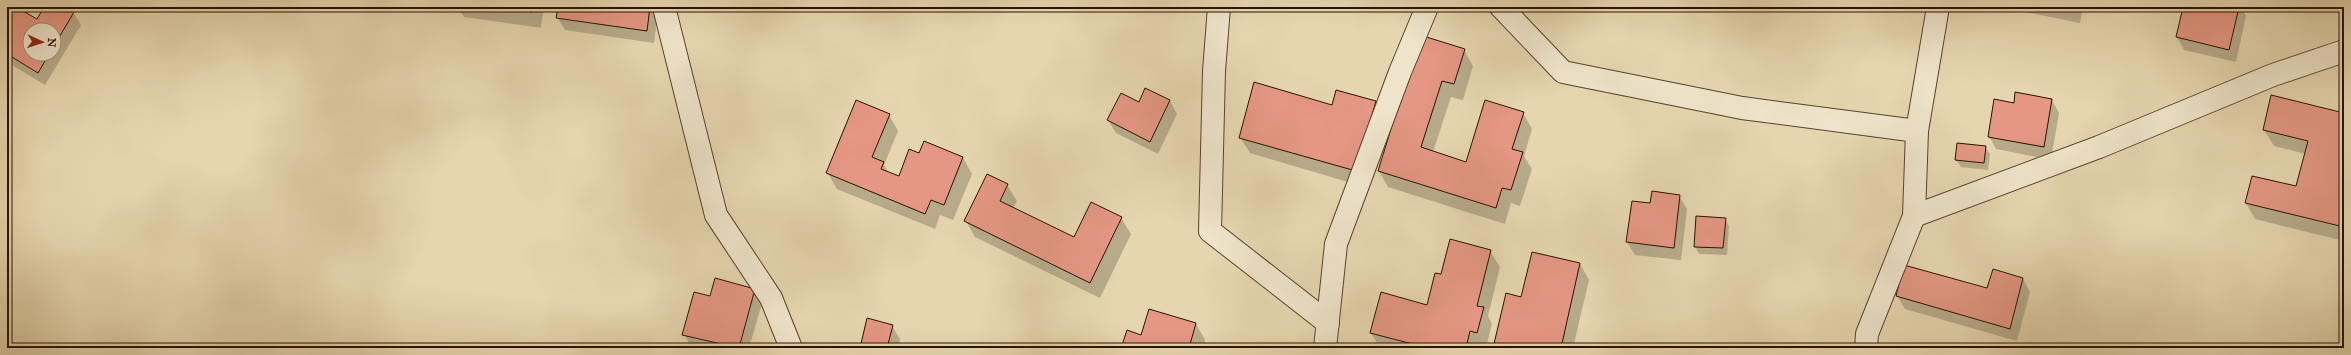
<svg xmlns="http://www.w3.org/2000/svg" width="2351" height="355" viewBox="0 0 2351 355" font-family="'IM FELL Great Primer',serif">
  <rect width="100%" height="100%" fill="#e6d6af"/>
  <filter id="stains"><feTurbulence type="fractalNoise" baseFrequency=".005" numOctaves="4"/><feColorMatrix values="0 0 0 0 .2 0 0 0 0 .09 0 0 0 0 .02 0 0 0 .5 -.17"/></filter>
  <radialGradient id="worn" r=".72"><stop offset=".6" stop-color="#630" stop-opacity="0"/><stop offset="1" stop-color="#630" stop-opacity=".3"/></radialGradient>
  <g fill="#0003" fill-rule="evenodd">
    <path d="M 7,7 L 14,7 L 37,21 L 45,7 L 65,7 L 73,12 L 81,25 L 45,85 L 7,62 ZM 30,30 L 54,30 L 54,54 L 30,54 Z"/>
    <polygon points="458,7 544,7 541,28 464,17"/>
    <polygon points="559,7 655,7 658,13 654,43 565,30 557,17"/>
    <polygon points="2023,7 2083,7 2080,23 2026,12"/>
    <polygon points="2184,7 2241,7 2246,16 2236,62 2184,50 2177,37"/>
    <polygon points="1464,50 1473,66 1463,100 1451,97 1433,152 1467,163 1523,113 1532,129 1524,156 1532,169 1520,206 1511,203 1505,224 1388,187 1379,171"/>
    <polygon points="1146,89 1170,101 1177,114 1158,154 1116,133 1108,120 1140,103"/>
    <polygon points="1337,91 1376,102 1385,118 1365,187 1250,153 1240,137 1333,106"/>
    <polygon points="2052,100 2059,113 2051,160 1996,149 1989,136 2015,104"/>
    <polygon points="2344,114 2344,241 2255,219 2246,203 2297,188 2306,154 2274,146 2264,130"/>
    <polygon points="889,115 898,131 884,165 889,173 899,177 920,154 924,142 963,158 972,174 953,220 940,215 935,229 837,189 827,172"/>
    <polygon points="1985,147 1990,154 1988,170 1961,167 1956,160"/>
    <polygon points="1007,185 1017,201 1013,208 1074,239 1121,218 1131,234 1100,298 975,237 966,221"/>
    <polygon points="1679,196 1687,209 1681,260 1635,255 1627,242 1651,204"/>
    <polygon points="1725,219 1729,226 1727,255 1699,254 1695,246"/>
    <polygon points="1490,251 1500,267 1488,316 1492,324 1486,348 1380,348 1371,333 1428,306"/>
    <polygon points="1580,264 1589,280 1573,348 1494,348 1522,298"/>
    <polygon points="2023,279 2030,292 2017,341 1905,309 1897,296 1988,290"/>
    <polygon points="754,290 762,303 749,348 691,347 684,334 711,297"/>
    <polygon points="1196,324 1205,340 1203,348 1122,348 1141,336"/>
    <polygon points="892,326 900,339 898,348 861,348"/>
    <polygon points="841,346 850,348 841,348"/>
    <polygon points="1815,346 1826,348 1815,348"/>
  </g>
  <g fill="#e49783" stroke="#2a1101">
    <polygon points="7,7 16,7 37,19 44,7 67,7 74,12 54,46 54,30 30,30 30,54 49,54 38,73 7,54"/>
    <polygon points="495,7 533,7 532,12"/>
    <polygon points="558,7 650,7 647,31 556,18"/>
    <polygon points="2183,7 2239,7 2229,50 2176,37"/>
    <polygon points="1420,35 1465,49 1454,84 1442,81 1421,147 1466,162 1485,100 1524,112 1512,149 1523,152 1511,190 1502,188 1496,208 1378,171"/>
    <polygon points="1254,82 1332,105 1336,90 1376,101 1356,171 1239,138"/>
    <polygon points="1145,88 1170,100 1150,142 1107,120 1121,93 1139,102"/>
    <polygon points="2015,92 2052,99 2044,147 1988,137 1994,99 2014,103"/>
    <polygon points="2271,95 2344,113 2344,227 2245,203 2252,176 2296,186 2308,141 2263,130"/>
    <polygon points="856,100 890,114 872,157 884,162 881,169 899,176 909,149 919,153 924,141 963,157 944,205 931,200 925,214 826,173"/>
    <polygon points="1957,143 1986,146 1984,163 1955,160"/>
    <polygon points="987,174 1008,184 1000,201 1074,237 1091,202 1122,217 1090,283 964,221"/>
    <polygon points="1652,191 1680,195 1674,248 1626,242 1632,201 1650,203"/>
    <polygon points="1696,216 1726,218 1723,248 1694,247"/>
    <polygon points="1450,239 1491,250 1477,306 1484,307 1477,333 1470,331 1466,348 1428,348 1370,333 1381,292 1427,305 1435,273 1441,274"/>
    <polygon points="1532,252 1580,263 1561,348 1493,348 1506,293 1521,297"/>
    <polygon points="1904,265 1987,288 1993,269 2023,278 2010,329 1896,296"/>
    <polygon points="715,278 755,289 739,348 682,335 694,292 710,296"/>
    <polygon points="1149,309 1196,323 1189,348 1121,348 1127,330 1141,335"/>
    <polygon points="867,318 893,325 887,348 860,348"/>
  </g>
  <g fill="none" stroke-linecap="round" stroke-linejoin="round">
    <g stroke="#59422c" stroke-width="24">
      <g id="minor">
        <polyline points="664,7 716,215 771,298 791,348"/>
        <polyline points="1219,7 1214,71 1210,231 1328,323"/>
        <polyline points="1501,7 1563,72 1742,108 1917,131"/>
        <polyline points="1914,216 2099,147 2273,75 2344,51"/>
        <polyline points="1325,348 1336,244 1400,72 1427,7"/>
        <polyline points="1866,348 1867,334 1914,216 1917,131 1938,7"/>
      </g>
    </g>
    <use href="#minor" stroke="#efe4cb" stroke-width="22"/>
  </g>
  <rect width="2351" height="355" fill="none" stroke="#e6d6af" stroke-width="24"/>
  <rect x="8" y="8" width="2335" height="339" fill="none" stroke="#2a1101" stroke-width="2"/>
  <rect x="12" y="12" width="2327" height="331" fill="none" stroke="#2a1101"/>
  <g transform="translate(42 42) rotate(93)"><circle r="19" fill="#efe4cb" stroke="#a0907a"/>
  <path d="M0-3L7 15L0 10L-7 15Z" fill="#8f2418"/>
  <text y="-6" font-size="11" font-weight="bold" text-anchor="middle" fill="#2a1101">N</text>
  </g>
  <rect width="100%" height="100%" filter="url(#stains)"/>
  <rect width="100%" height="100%" fill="url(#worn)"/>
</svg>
